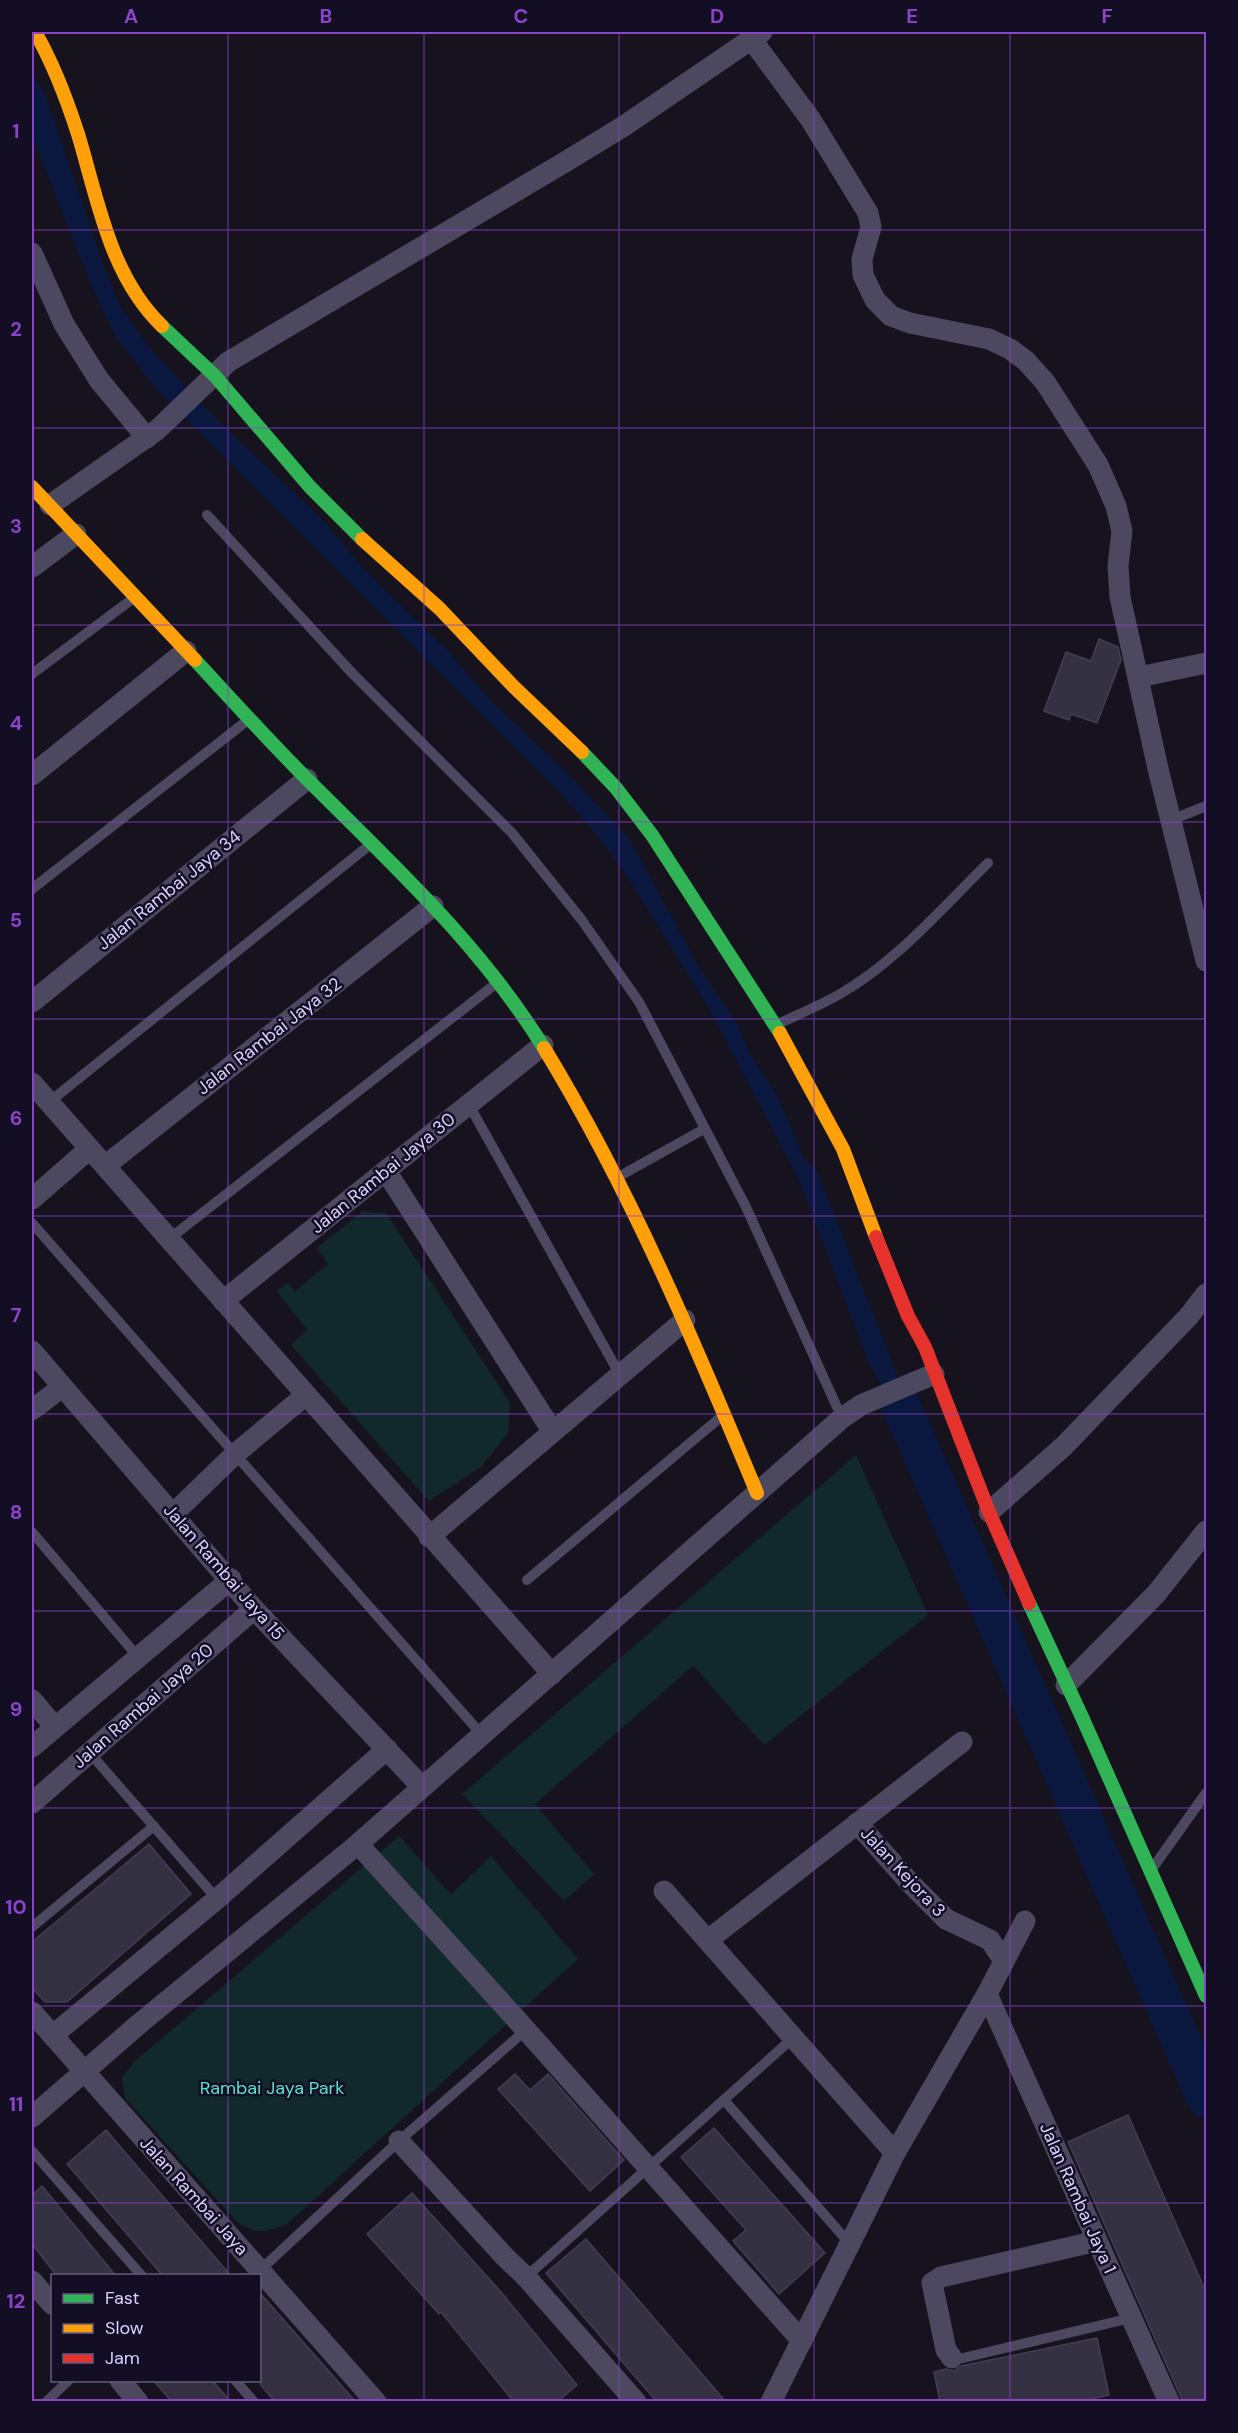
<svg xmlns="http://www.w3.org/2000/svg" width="1238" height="2433" viewBox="0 0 1238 2433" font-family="'DM Sans',sans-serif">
  <rect width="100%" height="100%" fill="#16131f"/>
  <g fill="#12292c">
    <polygon points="363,1211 386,1213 510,1403 508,1433 481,1467 429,1501 291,1345 307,1330 277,1291 287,1283 295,1291 328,1264 317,1248"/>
    <polygon points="856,1455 928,1615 764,1745 693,1666 535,1804 594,1874 564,1901 462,1794"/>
    <path d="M 399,1836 L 451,1894 L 491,1856 L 578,1959 L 287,2224 C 264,2232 258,2235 237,2222 L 125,2098 L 122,2078 L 134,2062 Z"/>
  </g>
  <polygon fill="#0a183f" points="32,72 46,97 103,264 121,308 149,347 218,421 322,519 361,566 448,651 490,700 572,778 630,840 700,969 737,1024 748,1051 777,1095 804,1158 818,1173 915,1422 906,1425 870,1366 798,1178 711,1012 626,875 599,837 559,792 157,390 114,334 89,279 32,136"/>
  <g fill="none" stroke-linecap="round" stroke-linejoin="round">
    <polyline stroke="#0a183f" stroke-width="39" points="899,1401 1206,2098"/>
  </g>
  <g fill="#343142" stroke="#433d53" stroke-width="1.5">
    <polygon points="1099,639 1118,647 1121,660 1097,723 1071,714 1069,720 1044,711 1066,652 1091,661"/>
    <polygon points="149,1844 191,1894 67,2002 45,2002 32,1988 32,1942"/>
    <polygon points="515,2074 530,2090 548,2074 624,2160 590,2191 498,2089"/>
    <polygon points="1128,2115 1206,2292 1206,2402 1183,2402 1068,2142"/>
    <polygon points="714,2128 825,2253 779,2294 733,2241 746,2230 681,2157"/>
    <polygon points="106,2130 231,2276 163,2276 67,2164"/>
    <polygon points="42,2186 116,2276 57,2276 32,2244 32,2195"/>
    <polygon points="412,2193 501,2292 577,2385 557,2402 514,2402 441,2312 439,2314 367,2234"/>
    <polygon points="586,2239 726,2402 657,2402 546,2273"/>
    <polygon points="260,2293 356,2402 275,2402 260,2384"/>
    <polygon points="1097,2338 1109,2395 1080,2402 940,2402 934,2372 946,2369 954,2371 961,2366"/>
    <polygon points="153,2380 212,2380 231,2402 172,2402"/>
  </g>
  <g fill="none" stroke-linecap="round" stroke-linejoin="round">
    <g stroke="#4b4860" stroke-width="10">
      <polyline points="207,515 352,673 512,833 581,919 639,1002 746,1207 842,1418"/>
      <polyline points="32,674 135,597"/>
      <polyline points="1171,820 1206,806"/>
      <polyline points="32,889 248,720"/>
      <path d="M 778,1024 C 799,1014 821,1005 840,994 C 896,962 942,908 988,863"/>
      <polyline points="48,1103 372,843"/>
      <polyline points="469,1105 620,1375"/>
      <polyline points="618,1177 704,1129"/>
      <polyline points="32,1223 482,1735"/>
      <polyline points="169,1239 498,982"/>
      <polyline points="32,1532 138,1657"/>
      <polyline points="527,1580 722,1416"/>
      <polyline points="89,1752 217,1899"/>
      <polyline points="1152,1869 1206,1793"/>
      <polyline points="32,1927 154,1826"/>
      <polyline points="724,2100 850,2244"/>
      <polyline points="32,2151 142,2276"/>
      <polyline points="257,2273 399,2141 526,2030"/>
      <polyline points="526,2277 794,2037"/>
      <polyline points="952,2358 963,2358 1131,2318"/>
      <polyline points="235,2380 254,2402"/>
      <polyline points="46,2402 69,2380"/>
    </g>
    <g stroke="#4b4860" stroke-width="21">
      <polyline points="752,40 811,120 868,213 871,227 862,259 863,275 875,300 891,316 910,323 989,339 1010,349 1026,361 1045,382 1098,465 1116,506 1122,531 1118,566 1120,597 1159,773 1206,961"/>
      <polyline points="32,253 64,324 99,380 147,438"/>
      <polyline points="50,505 157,430 228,362 565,162 624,126 762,32"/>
      <polyline points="32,567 76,534"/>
      <polyline points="1139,677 1206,663"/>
      <polyline points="32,775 186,651"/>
      <polyline points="32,1002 307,779"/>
      <polyline points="32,1083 552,1674"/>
      <polyline points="105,1166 433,906"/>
      <polyline points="386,1171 553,1432"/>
      <polyline points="32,1199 88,1150"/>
      <polyline points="223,1301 543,1045"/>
      <polyline points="32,1351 254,1609 422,1787"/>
      <polyline points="32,1410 62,1387"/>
      <polyline points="989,1512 1064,1446 1189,1316 1206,1294"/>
      <polyline points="173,1514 235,1454 306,1395"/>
      <polyline points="429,1537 685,1320"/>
      <polyline points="1066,1685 1156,1594 1206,1531"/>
      <polyline points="32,1700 55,1727"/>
      <polyline points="32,1747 231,1579"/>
      <polyline points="32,1803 254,1609"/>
      <polyline points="857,1823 911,1884 946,1919 990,1940 1004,1961"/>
      <polyline points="358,1844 526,2030 802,2341"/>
      <polyline points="664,1891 895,2153"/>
      <polyline points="708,1940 962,1742"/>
      <polyline points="987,1994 1169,2402"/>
      <polyline points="32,2012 376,2402"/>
      <polyline points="53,2035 217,1899 387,1749"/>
      <polyline points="32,2117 139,2024 358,1844 842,1418 861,1405 934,1374"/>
      <polyline points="399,2141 504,2256 526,2277 636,2402"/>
      <polyline points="32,2281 52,2304"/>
      <polyline points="952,2358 946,2350 932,2283 941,2277 1097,2241"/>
      <polyline points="120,2380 138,2402"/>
      <polyline points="771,2402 895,2153 987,1994 1025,1921"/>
    </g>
    <g stroke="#30b455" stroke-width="14">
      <polyline points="162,326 215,376 310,487 362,539"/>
      <path d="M 195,660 C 232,700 269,741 307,779 C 393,865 480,944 544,1048"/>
      <polyline points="582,752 616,788 652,835 780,1033"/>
      <polyline points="1029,1603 1082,1717 1206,1996"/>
    </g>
    <g stroke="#ff9f0a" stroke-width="14">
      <path d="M 35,32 C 53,63 67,100 78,134 C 98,200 110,276 162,326"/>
      <polyline points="32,487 195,660"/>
      <polyline points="362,539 440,609 513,686 582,752"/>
      <polyline points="780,1033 843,1149 876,1237"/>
      <path d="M 544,1048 C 630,1189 694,1341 757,1493"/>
    </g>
    <polyline stroke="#e5322d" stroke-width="14" points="876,1237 908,1316 925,1347 989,1512 1029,1603"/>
  </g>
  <path fill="none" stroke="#8945c9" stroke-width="1.5" stroke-opacity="0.55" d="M 228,32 L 228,2276M 424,32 L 424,2402M 619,32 L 619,2402M 814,32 L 814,2402M 1010,32 L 1010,2402M 32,230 L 1206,230M 32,428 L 1206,428M 32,625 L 1206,625M 32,822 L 1206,822M 32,1019 L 1206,1019M 32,1216 L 1206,1216M 32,1414 L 1206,1414M 32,1611 L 1206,1611M 32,1808 L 1206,1808M 32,2006 L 1206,2006M 32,2203 L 1206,2203M 228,2380 L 228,2402"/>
  <g text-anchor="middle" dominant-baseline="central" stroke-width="5" stroke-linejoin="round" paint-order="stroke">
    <g font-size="18" fill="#dad1ff" stroke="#140e24">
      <text transform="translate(169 890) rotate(-39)">Jalan Rambai Jaya 34</text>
      <text transform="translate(269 1036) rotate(-38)">Jalan Rambai Jaya 32</text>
      <text transform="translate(383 1173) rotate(-39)">Jalan Rambai Jaya 30</text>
      <text transform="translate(224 1572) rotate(49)">Jalan Rambai Jaya 15</text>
      <text transform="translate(143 1706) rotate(-41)">Jalan Rambai Jaya 20</text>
      <text transform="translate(903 1872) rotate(47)">Jalan Kejora 3</text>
      <text transform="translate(194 2196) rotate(48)">Jalan Rambai Jaya</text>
      <text transform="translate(1078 2198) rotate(66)">Jalan Rambai Jaya 1</text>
    </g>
    <g font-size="18" fill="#5be1ca" stroke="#140e24">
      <text x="272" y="2088">Rambai Jaya Park</text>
    </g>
  </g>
  <rect width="1238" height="2433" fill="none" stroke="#140e24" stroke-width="66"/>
  <rect x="51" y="2274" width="210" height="108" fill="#140e24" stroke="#635c7c" stroke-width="1.5"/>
  <rect x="63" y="2294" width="30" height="9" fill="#30b455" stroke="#635c7c" stroke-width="1.5"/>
  <text x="105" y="2304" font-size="18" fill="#dad1ff">Fast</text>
  <rect x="63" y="2324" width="30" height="9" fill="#ff9f0a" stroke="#635c7c" stroke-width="1.5"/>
  <text x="105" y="2334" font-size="18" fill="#dad1ff">Slow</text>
  <rect x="63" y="2354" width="30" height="9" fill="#e5322d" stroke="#635c7c" stroke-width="1.5"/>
  <text x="105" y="2364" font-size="18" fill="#dad1ff">Jam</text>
  <rect x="33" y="33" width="1172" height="2367" fill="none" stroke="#8945c9" stroke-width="2"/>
  <g font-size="20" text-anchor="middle" font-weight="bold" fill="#8945c9">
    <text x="131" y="23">A</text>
    <text x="326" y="23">B</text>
    <text x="521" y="23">C</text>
    <text x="717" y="23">D</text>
    <text x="912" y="23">E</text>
    <text x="1107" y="23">F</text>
    <text x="16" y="138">1</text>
    <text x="16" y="336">2</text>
    <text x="16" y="533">3</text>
    <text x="16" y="730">4</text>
    <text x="16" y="927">5</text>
    <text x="16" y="1125">6</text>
    <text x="16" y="1322">7</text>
    <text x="16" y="1519">8</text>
    <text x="16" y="1716">9</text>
    <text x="16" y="1914">10</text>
    <text x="16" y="2111">11</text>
    <text x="16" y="2308">12</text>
  </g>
</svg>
